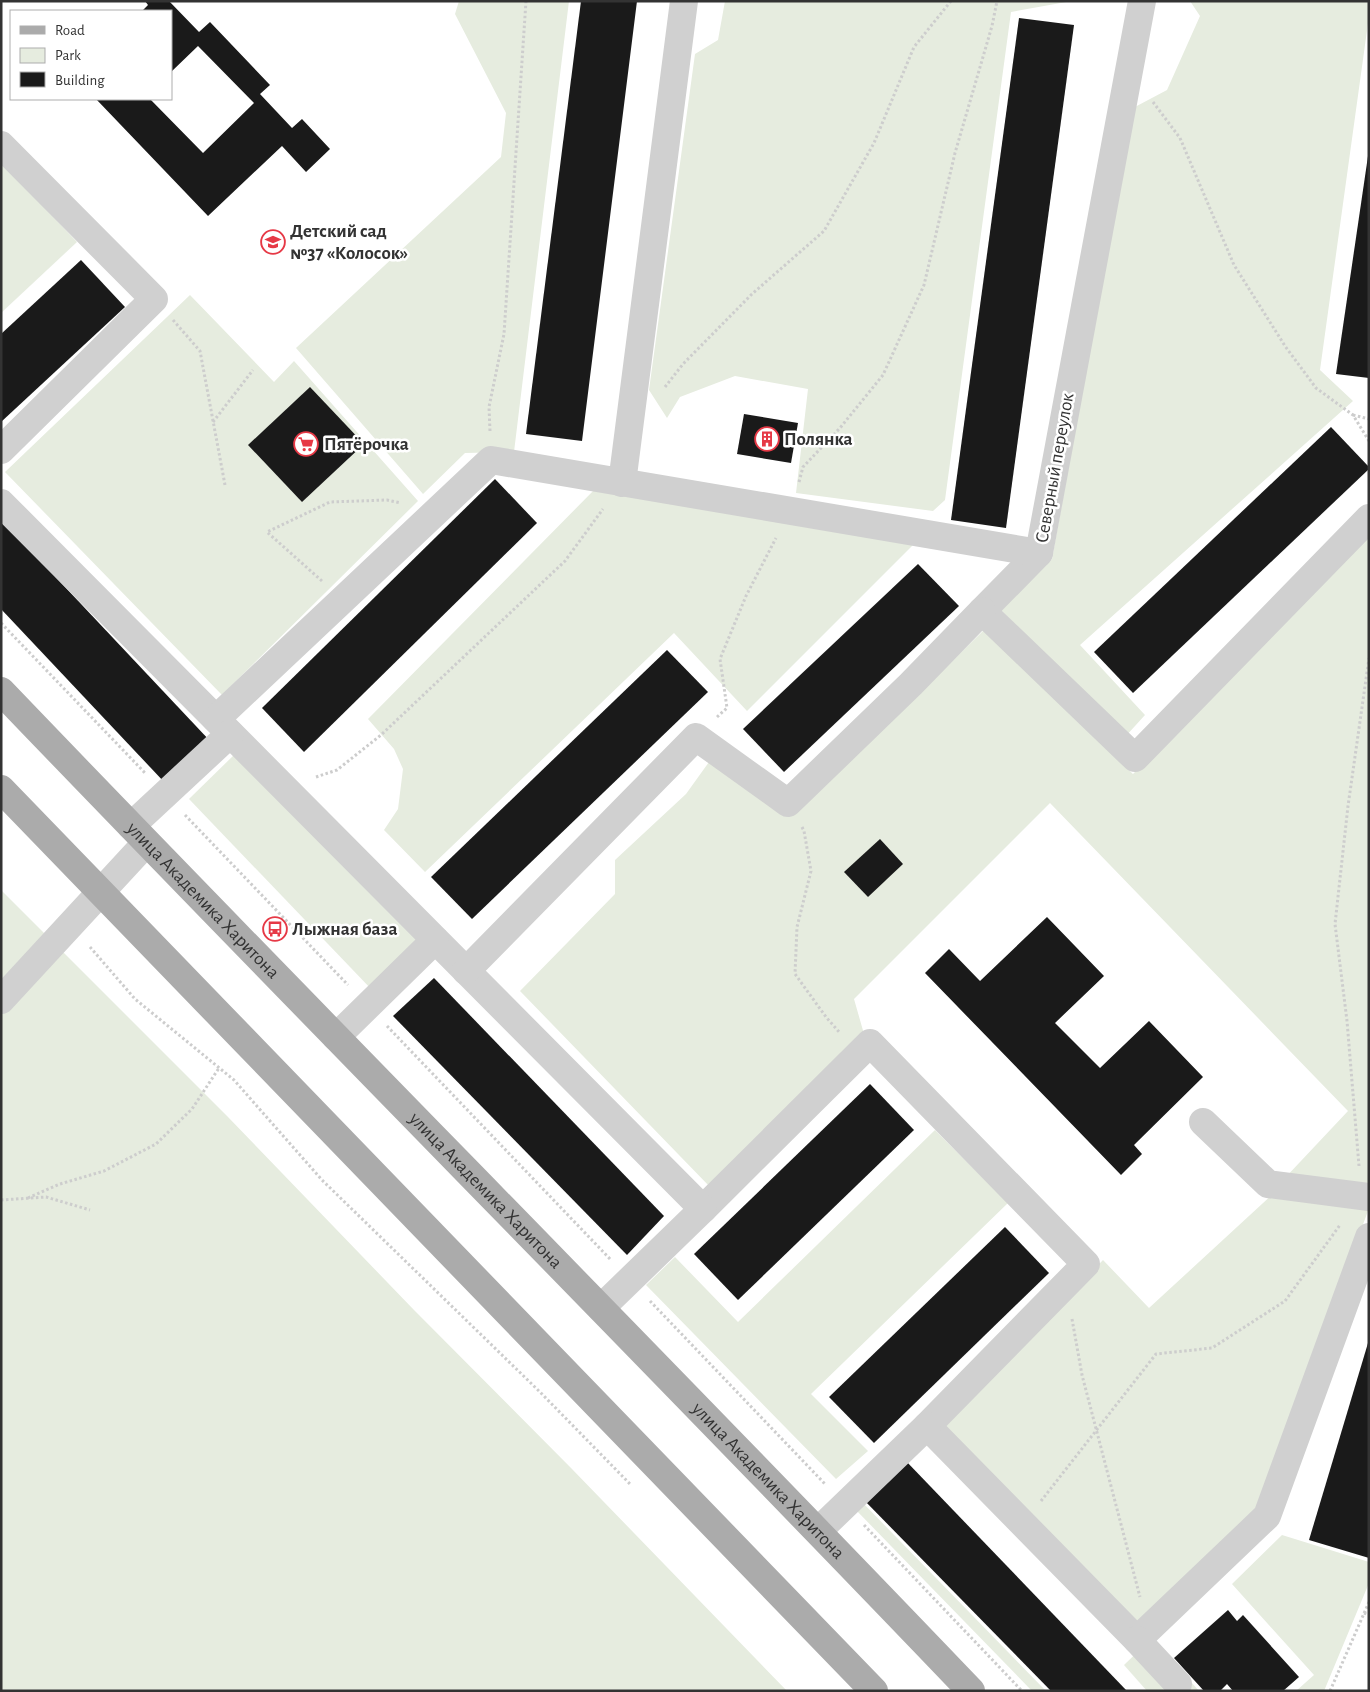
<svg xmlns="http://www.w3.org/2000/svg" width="1370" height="1692" viewBox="0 0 1370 1692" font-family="'Alegreya Sans',sans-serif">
  <rect width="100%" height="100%" fill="#fff"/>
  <g fill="#e6ecdf">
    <polygon points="459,1 569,1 514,452 465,453 423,494 296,348 501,157 506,113 455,14"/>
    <polygon points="725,1 1072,1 1011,12 945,500 933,511 796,493 808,389 735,376 680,397 667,418 649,390 695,54 718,40"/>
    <polygon points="1190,1 1369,1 1369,16 1320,370 1353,401 1080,645 1145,715 1125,737 999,608 1052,559 1133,108 1167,90 1200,16"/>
    <polygon points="1,162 77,242 1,313"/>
    <polygon points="190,295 274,382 294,361 418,501 222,695 5,472"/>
    <polygon points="596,488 913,545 747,711 674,633 425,872 384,830 398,809 403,769 394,749 368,719"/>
    <polygon points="1369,537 1369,1184 1284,1179 1348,1111 1050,803 854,999 864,1034 711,1188 520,991 615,894 615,860 686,794 709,762 799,811 984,630 1133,774"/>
    <polygon points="236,753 423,943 373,991 189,799"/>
    <polygon points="1,890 228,1117 414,1310 572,1469 787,1691 1,1691"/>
    <polygon points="935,1130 1008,1203 811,1394 868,1451 836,1479 646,1285 675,1257 738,1322"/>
    <polygon points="1274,1193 1369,1208 1259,1511 1134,1625 939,1427 1103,1260 1149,1308"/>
    <polygon points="862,1502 1046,1691 1032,1691 855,1509"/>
    <polygon points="1282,1535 1369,1562 1369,1583 1324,1691 1296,1691 1314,1675 1232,1584"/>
    <polygon points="1152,1638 1199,1691 1147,1691 1124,1665"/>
  </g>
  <g fill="#1a1a1a">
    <polygon points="145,1 169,1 199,32 210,22 270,85 260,94 292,128 302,119 330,149 306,172 282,146 208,216 96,99 150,99 203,153 254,103 198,46 171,72 171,11 142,11 148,5"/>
    <polygon points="581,1 637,1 582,441 526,434"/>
    <polygon points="1019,18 1074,25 1006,528 951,520"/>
    <polygon points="1368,156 1369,156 1369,378 1336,374"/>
    <polygon points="81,260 125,307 1,422 1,334"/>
    <polygon points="310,387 364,444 302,502 248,445"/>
    <polygon points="744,414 798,423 791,463 737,454"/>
    <polygon points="1331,427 1369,467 1369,469 1133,693 1094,652"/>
    <polygon points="495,479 537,523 304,752 262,708"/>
    <polygon points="1,519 211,742 166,784 1,609"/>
    <polygon points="918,564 959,606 784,772 743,729"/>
    <polygon points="667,650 708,692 472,919 431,877"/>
    <polygon points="880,839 903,864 868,897 844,872"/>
    <polygon points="1047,917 1104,976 1055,1023 1100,1068 1149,1021 1203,1077 1134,1145 1142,1154 1121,1175 925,973 949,949 980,981"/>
    <polygon points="434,978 664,1216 627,1255 393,1016"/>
    <polygon points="870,1084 914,1130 738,1300 694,1254"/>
    <polygon points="1005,1227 1049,1273 874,1443 829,1397"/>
    <polygon points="1368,1343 1369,1343 1369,1558 1309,1540"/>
    <polygon points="905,1460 1127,1691 1051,1691 863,1499"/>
    <polygon points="1228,1610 1237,1621 1243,1615 1299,1677 1283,1691 1233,1691 1227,1684 1220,1691 1204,1691 1174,1658"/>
  </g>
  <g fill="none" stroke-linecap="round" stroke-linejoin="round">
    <g stroke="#cdcdcd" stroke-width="3" stroke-dasharray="2.5 2.5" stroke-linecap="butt">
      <polyline points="1153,102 1180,138 1234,265 1285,346 1316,388 1353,415 1369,441"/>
      <polyline points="173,320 200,351 225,485"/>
      <polyline points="665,387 683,364 752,294 824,231 874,143 914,47 951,1"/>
      <polyline points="1353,415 1369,419"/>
      <polyline points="213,422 253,370"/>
      <polyline points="490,431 489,407 504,334 526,1"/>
      <polyline points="799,482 803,467 840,428 883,375 924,285 955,153 992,26 997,1"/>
      <polyline points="322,581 267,532 330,502 387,500 401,503"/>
      <polyline points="1,623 146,774"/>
      <polyline points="717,717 727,708 720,659 746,596 776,538"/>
      <polyline points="316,777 337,770 381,735 565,561 603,509"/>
      <polyline points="185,815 348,985"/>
      <polyline points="802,827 804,831 811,871 797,927 795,974 826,1017 840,1033"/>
      <polyline points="90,947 135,999 234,1080 322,1180 539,1391 631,1485"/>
      <polyline points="387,1026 611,1260"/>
      <polyline points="1359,1166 1347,1021 1335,924 1348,806 1369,658"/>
      <polyline points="28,1198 60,1184 104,1171 156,1144 192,1109 219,1068"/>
      <polyline points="1,1200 46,1197 90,1210"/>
      <polyline points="650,1301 825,1484"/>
      <polyline points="1072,1319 1082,1375 1140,1597"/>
      <polyline points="1041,1501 1156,1354 1212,1348 1285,1301 1340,1225"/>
      <polyline points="864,1525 1022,1691"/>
      <polyline points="1364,1613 1369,1615"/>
      <polyline points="1330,1691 1369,1602"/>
    </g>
    <g stroke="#d0d0d0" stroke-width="28">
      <polyline points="1142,1 1039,553 982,611 1135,758 1369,518"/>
      <polyline points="1,145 154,299 1,450"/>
      <polyline points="622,483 684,1"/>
      <polyline points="1,503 703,1209 870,1043 1086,1264 927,1426 1137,1640 1267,1516 1369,1237"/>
      <polyline points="216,719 491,460 1039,553"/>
      <polyline points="131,826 230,734"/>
      <polyline points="466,971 696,737 788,803 911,684 982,611"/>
      <polyline points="1,1000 146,843"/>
      <polyline points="336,1037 435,940"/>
      <polyline points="1203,1122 1268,1184 1369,1197"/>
      <polyline points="601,1308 703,1209"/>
      <polyline points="818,1531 927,1426"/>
      <polyline points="1137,1640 1178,1684"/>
    </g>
    <g stroke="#ababab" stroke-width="28">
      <path id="s1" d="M 1,691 C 322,1026 650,1355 971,1691"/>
      <polyline points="1,789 874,1691"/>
    </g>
  </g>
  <defs>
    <g id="school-ring" transform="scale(1.25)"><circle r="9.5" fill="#fff" stroke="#e63946" stroke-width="1.5"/><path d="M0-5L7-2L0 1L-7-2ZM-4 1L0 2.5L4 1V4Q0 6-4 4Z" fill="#e63946"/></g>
    <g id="building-ring" transform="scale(1.25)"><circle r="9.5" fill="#fff" stroke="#e63946" stroke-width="1.5"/><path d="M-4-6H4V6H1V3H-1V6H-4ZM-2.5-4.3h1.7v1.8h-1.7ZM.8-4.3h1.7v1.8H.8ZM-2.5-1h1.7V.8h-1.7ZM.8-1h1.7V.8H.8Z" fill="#e63946"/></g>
    <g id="supermarket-ring" transform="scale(1.25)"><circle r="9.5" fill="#fff" stroke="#e63946" stroke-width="1.5"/><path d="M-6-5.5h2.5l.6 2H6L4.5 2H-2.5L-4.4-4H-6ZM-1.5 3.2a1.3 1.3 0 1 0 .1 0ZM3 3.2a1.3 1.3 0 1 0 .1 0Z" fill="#e63946"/></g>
    <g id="bus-ring" transform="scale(1.25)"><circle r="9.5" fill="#fff" stroke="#e63946" stroke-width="1.5"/><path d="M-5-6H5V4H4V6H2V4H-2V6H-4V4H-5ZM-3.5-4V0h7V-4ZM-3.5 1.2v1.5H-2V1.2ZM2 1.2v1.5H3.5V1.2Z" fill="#e63946"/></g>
  </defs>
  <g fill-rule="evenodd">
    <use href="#school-ring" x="273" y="242"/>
    <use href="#building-ring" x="767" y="439"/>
    <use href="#supermarket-ring" x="306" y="444"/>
    <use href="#bus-ring" x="275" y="929"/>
  </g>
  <g text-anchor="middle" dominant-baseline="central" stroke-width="5" stroke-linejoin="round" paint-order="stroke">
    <g font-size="19" font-weight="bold" fill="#333" stroke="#fff" text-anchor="start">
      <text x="290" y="231">Детский сад<tspan x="290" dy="22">№37 «Колосок»</tspan></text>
      <text x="784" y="439">Полянка</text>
      <text x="324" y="444">Пятёрочка</text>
      <text x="292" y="929">Лыжная база</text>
    </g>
    <g font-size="19" fill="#333" stroke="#fff">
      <text transform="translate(1055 468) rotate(-80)">Северный переулок</text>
      <text stroke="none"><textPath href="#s1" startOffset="291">улица Академика Харитона</textPath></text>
      <text stroke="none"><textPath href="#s1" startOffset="696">улица Академика Харитона</textPath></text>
      <text stroke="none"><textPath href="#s1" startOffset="1101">улица Академика Харитона</textPath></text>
    </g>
  </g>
  <rect width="1370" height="1692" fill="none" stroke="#333333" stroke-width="5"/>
  <rect x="10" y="10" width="162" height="90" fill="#ffffff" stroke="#adadad"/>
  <rect x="20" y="26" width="25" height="8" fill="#ababab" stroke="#adadad"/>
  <text x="55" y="35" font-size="15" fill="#333333">Road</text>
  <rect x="20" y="48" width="25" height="15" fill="#e6ecdf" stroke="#adadad"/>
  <text x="55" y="60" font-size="15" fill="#333333">Park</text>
  <rect x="20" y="72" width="25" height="15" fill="#1a1a1a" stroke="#adadad"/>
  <text x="55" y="85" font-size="15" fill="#333333">Building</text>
</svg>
